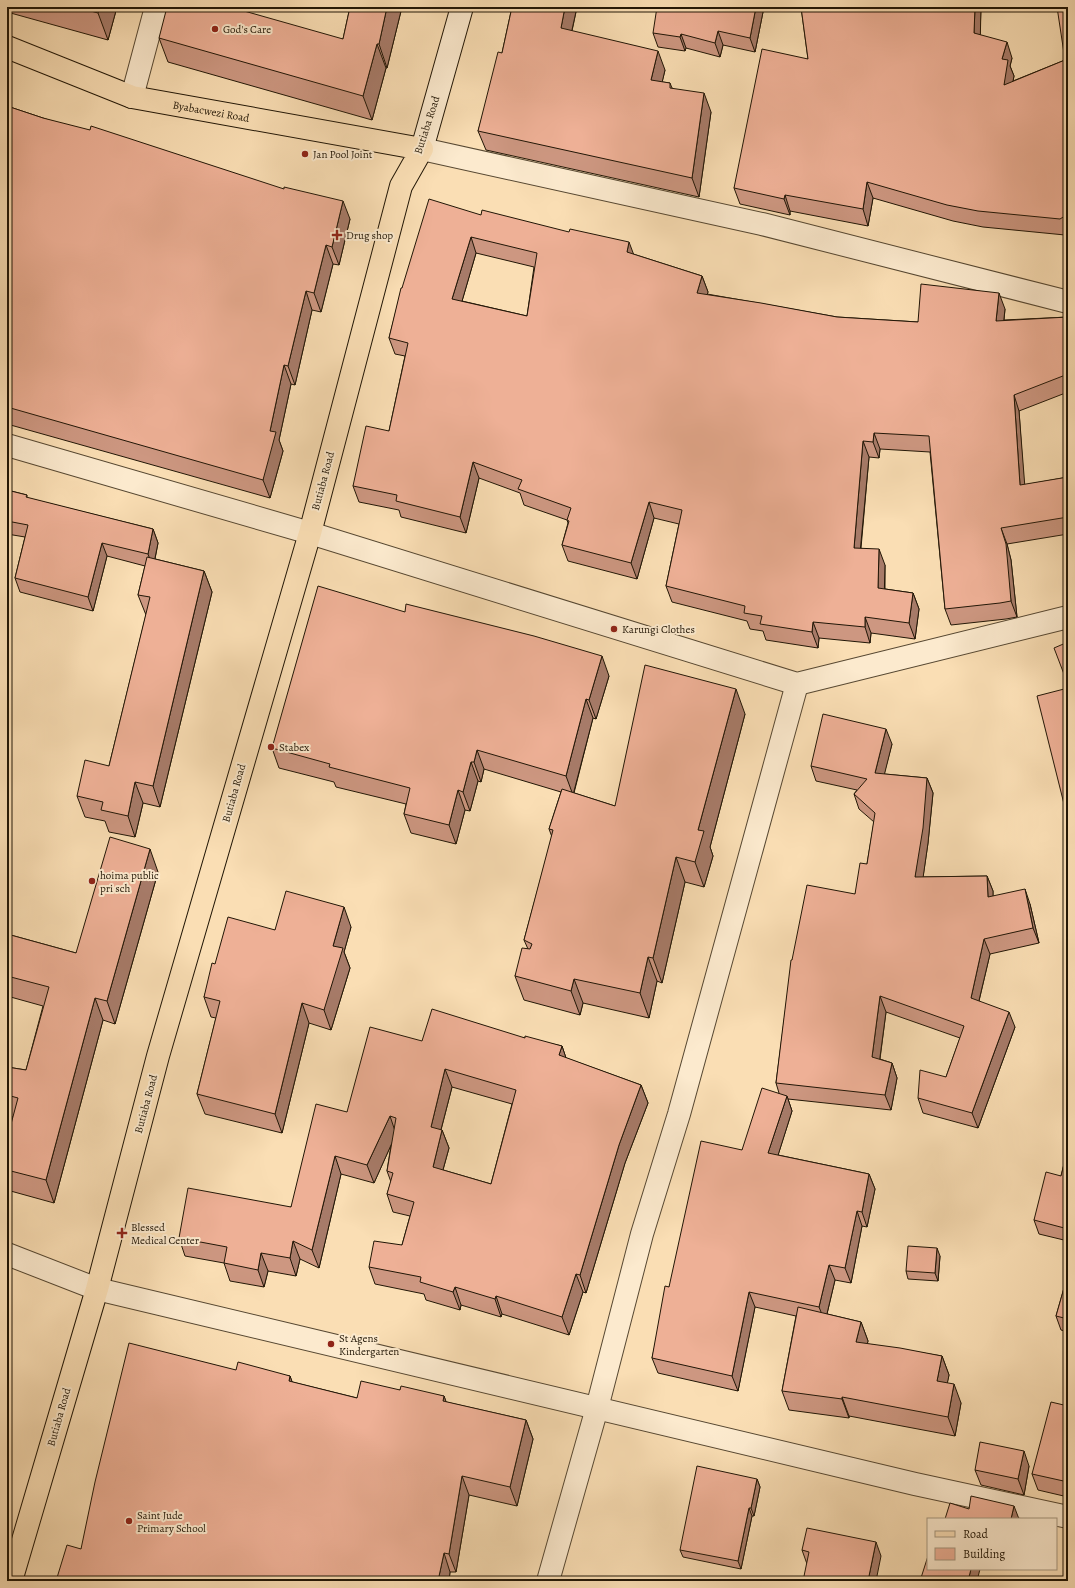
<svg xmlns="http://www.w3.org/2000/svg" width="1075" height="1588" viewBox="0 0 1075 1588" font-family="Alegreya,serif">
  <rect width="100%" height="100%" fill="#fadeb4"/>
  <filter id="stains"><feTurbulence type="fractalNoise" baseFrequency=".005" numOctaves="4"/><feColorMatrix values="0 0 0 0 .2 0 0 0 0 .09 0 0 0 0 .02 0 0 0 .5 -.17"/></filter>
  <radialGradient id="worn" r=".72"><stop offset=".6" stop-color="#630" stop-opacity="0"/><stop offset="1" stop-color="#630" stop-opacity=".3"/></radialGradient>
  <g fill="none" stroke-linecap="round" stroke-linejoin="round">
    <g stroke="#574832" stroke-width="24">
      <g id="street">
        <polyline points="132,97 156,7"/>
        <polyline points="422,149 762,224 1068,302"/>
        <polyline points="7,445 310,533 797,684 1068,617"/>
        <polyline points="7,1254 97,1289 915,1484 1068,1517"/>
        <polyline points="548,1581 597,1408 642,1234 679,1114 797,684"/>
      </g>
    </g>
    <g stroke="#211606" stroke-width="24">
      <polyline id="secondary" points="422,149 462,7"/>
    </g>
    <g stroke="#211606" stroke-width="24">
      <g id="primary">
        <path id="s1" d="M 7,47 L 132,97 L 422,149 L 401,186 L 310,533 L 158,1056 L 97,1289 L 11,1581"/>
      </g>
    </g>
    <use href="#street" stroke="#fceace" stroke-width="22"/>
    <use href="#secondary" stroke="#fceace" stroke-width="22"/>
    <use href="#primary" stroke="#fadeb4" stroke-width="22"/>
  </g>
  <g fill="#cd9781" stroke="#211606" fill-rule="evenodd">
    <polygon points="7,7 117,7 108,40 7,12"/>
    <polygon points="350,7 402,7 387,68 386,68 372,120 168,62 159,38 343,39"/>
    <polygon points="512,7 577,7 572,31 665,70 662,82 670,83 672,88 711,112 699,197 486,150 478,131 502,53"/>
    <polygon points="764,7 755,52 723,45 720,57 686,48 685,51 658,47 653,33"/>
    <polygon points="801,7 981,7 980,35 1012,58 1010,66 1014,76 1013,81 1065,60 1068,7 1068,234 1065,235 983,227 953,221 873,198 868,226 790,211 790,215 740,204 734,188 808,59"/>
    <polygon points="7,106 43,118 350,219 339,265 333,264 321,312 312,310 295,385 291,384 279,440 283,451 270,498 7,424"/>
    <path d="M 481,215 L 633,254 L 702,276 L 708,292 L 707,294 L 837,317 L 918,322 L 1005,309 L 1004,320 L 1068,317 L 1068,392 L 1019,411 L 1024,485 L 1068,477 L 1068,534 L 1007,544 L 1011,560 L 1017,617 L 1006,619 L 951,625 L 945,609 L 930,452 L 880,449 L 879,458 L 869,457 L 861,548 L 885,565 L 885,589 L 913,593 L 919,609 L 915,639 L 871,633 L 870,643 L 819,638 L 818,648 L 766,640 L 763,631 L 750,629 L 747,621 L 672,602 L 666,586 L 679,524 L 654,518 L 637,579 L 568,561 L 562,545 L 568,523 L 567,520 L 524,505 L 520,493 L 479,478 L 466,533 L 401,517 L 399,510 L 359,502 L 353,486 L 389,431 L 405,356 L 395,354 L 389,338 L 402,288 ZM 476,253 L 534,267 L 527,316 L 462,301 Z"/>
    <polygon points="7,490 27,495 27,498 153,529 158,543 155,559 204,571 212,592 160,807 143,803 135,837 109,832 105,821 85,817 77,796 109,766 146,615 138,595 145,566 107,556 93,611 20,592 15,578 25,537 7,534"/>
    <polygon points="405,612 609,676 596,719 593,718 574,793 615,806 745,714 710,847 713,856 704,887 685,882 662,983 657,981 649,1018 583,1003 580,1015 524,1000 515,976 528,949 524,940 552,837 549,829 561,792 484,769 481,782 478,781 470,811 465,810 456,844 411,833 404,814 406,804 336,787 334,782 279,768 272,748"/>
    <polygon points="892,744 884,774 927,778 933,793 928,843 923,877 987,876 993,891 993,896 1030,904 1039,943 990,954 979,1001 1015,1027 978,1128 923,1113 918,1098 946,1077 960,1038 886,1012 880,1059 892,1063 897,1078 891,1110 788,1099 792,1111 778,1155 869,1174 875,1189 867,1227 862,1226 851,1283 835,1280 827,1314 861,1322 868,1341 867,1344 942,1356 949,1375 947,1383 961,1403 955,1436 849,1416 849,1418 789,1410 782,1391 796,1316 755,1307 738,1391 658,1373 652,1358 669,1287 742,1150 779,1093 776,1083 792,960 855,894 867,864 874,822 859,809 854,794 857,790 816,781 811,766"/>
    <polygon points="158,872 115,1024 103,1020 54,1203 7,1190 7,1139 13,1117 7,1116 7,1067 26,1070 43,1006 7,996 7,934 76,953"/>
    <polygon points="351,927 344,952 350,968 331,1030 309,1023 282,1133 205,1114 197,1094 216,1018 211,1017 204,997 215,964 275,930"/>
    <path d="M 525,1038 L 562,1046 L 566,1058 L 641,1085 L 648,1103 L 625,1163 L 586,1293 L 583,1292 L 569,1335 L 502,1314 L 501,1317 L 461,1305 L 460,1310 L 426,1300 L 424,1294 L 375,1284 L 369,1267 L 402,1245 L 410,1216 L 393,1212 L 387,1194 L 391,1182 L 387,1171 L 391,1145 L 374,1183 L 341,1174 L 319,1268 L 300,1259 L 296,1276 L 268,1271 L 264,1287 L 230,1281 L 224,1263 L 185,1256 L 179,1238 L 291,1207 L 347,1112 L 422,1041 ZM 452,1087 L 512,1104 L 491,1184 L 443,1170 L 449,1148 L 442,1130 L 441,1130 Z"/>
    <polygon points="1068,1148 1068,1241 1039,1234 1034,1220 1061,1176"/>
    <polygon points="940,1256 938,1281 908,1279 906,1271"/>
    <polygon points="1068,1274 1068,1332 1061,1330 1056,1316"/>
    <polygon points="236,1370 290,1376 292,1382 357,1398 400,1390 444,1396 446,1402 526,1420 533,1439 517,1506 469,1495 456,1572 450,1572 449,1581 56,1581 81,1549"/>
    <polygon points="1068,1406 1068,1497 1038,1490 1032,1474"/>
    <polygon points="1029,1466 1024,1495 981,1485 975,1470"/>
    <polygon points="757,1479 760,1487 754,1516 752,1516 741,1569 683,1557 680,1550"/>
    <polygon points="802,1550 881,1556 807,1564"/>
  </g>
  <g fill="#a77b69" stroke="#211606">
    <polygon points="100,7 117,7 108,40 98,13"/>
    <polygon points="387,7 402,7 387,68 379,44"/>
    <polygon points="565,7 577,7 568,48 561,28"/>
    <polygon points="756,7 764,7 755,52 750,38"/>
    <polygon points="975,7 981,7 980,49 974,33"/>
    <polygon points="718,31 723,45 720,57 715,43"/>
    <polygon points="681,34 686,48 685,51 680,37"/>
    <polygon points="1007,42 1012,58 1010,66 1014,76 1009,101 1004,85 1002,59"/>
    <polygon points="377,44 386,68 372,120 363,96"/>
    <polygon points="658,51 665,70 658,100 651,80"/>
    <polygon points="704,93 711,112 699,197 692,178"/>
    <polygon points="867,182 873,198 868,226 863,209"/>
    <polygon points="785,195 790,211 790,215 784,199"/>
    <polygon points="343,201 350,219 339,265 332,247"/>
    <polygon points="471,237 476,253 458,315 452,299"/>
    <polygon points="629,242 635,258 627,252"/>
    <polygon points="326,245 333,264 321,312 314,293"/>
    <polygon points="702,276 708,292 703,309 697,293"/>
    <polygon points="306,291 312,310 295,385 288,366"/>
    <polygon points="999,293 1005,309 1002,337 996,321"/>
    <polygon points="284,365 291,384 279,440 283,451 270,498 263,480 270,431"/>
    <polygon points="1014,395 1019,411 1026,501 1020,485"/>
    <polygon points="874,433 880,449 879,458 873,442"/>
    <polygon points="863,441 869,457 859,564 854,548"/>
    <polygon points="473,462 479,478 466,533 460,517"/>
    <polygon points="649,502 654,518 637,579 631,563"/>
    <polygon points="1001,528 1007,544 1011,560 1017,617 1011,601"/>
    <polygon points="153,529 158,543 153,568 148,554"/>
    <polygon points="102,543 107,556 93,611 88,597"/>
    <polygon points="879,549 885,565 884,604 878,588"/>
    <polygon points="204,571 212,592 160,807 153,786"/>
    <polygon points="913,593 919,609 915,639 909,623"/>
    <polygon points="865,617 871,633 870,643 865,627"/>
    <polygon points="813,622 819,638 818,648 812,632"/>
    <polygon points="602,656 609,676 596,719 589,700"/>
    <polygon points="736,689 745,714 710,847 713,856 704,887 695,862 698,830"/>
    <polygon points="586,699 593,718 573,795 566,776"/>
    <polygon points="886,729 892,744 881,788 875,773"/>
    <polygon points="477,750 484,769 481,782 474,762"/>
    <polygon points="471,762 478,781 470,811 463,792"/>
    <polygon points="927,778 933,793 928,843 921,892 915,877"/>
    <polygon points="135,782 143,803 135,837 128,816"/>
    <polygon points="458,790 465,810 456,844 449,825"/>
    <polygon points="150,849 158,872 115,1024 107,1001"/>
    <polygon points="676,857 685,882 662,983 653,958"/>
    <polygon points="987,876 993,891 993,912 988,897"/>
    <polygon points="1025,889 1030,904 1039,943 1033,928"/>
    <polygon points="344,907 351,927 344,952 350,968 331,1030 324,1010 333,946"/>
    <polygon points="984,939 990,954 976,1013 971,998"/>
    <polygon points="648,957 657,981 649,1018 640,993"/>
    <polygon points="574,979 583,1003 580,1015 571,991"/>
    <polygon points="880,996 886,1012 878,1072 872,1057"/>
    <polygon points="95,998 103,1020 54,1203 46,1180"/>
    <polygon points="302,1003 309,1023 282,1133 275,1114"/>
    <polygon points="1009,1012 1015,1027 978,1128 972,1113"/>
    <polygon points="562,1046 568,1064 559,1055"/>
    <polygon points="892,1063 897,1078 891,1110 885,1095"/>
    <polygon points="445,1069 452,1087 437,1145 431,1127"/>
    <polygon points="641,1085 648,1103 625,1163 586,1293 580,1275 619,1145"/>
    <polygon points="787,1096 792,1111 774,1168 768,1153"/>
    <polygon points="390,1116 396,1134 374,1183 367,1165"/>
    <polygon points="442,1130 449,1148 439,1184 433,1167"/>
    <polygon points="335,1156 341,1174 319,1268 312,1250"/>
    <polygon points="869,1174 875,1189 867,1227 862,1212"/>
    <polygon points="857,1211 862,1226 851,1283 845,1268"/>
    <polygon points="293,1241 300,1259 296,1276 290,1258"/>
    <polygon points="937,1248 940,1256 938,1281 935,1273"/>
    <polygon points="261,1253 268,1271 264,1287 258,1270"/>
    <polygon points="829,1265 835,1280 825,1322 819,1307"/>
    <polygon points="576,1274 583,1292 569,1335 562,1317"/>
    <polygon points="455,1287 461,1305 460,1310 453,1292"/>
    <polygon points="749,1292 755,1307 738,1391 732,1376"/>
    <polygon points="496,1296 502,1314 501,1317 495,1299"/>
    <polygon points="861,1322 868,1341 863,1362 856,1342"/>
    <polygon points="942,1356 949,1375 944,1400 937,1381"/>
    <polygon points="290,1376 297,1395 289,1381"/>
    <polygon points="954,1384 961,1403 955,1436 948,1417"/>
    <polygon points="444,1396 451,1415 443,1401"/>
    <polygon points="842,1397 849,1416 849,1418 842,1399"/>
    <polygon points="526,1420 533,1439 517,1506 510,1487"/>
    <polygon points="1024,1451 1029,1466 1024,1495 1018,1479"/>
    <polygon points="462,1476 469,1495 456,1572 449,1554"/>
    <polygon points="757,1479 760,1487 754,1516 751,1508"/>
    <polygon points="1014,1506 1019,1519 1011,1519"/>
    <polygon points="749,1508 752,1516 741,1569 738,1561"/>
    <polygon points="876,1542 881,1556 876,1581 868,1581"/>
    <polygon points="444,1553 450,1572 449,1581 438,1581"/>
    <polygon points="971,1569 980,1569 977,1581 968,1581"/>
  </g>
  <g fill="#eeb096" stroke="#211606" fill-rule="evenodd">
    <polygon points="76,7 100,7 98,13"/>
    <polygon points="167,7 230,7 343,39 350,7 387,7 379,44 377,44 363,96 159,38"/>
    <polygon points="512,7 565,7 561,28 658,51 651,80 670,83 670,88 704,93 692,178 478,131 498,52 502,53"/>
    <polygon points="657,7 756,7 750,38 718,31 715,43 681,34 680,37 653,33"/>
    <polygon points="801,7 975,7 974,33 1007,42 1002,59 1008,60 1004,85 1065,60 1057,7 1068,7 1068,214 1060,219 978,211 947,205 867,182 863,209 785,195 784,199 734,188 762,49 808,59"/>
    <polygon points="7,106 43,118 90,130 91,126 284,189 284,187 343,201 332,247 326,245 314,293 306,291 288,366 284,365 270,431 276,432 263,480 7,407"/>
    <path d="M 429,199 L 481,215 L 482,210 L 569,232 L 570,229 L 629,242 L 627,252 L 702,276 L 697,293 L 761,303 L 837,317 L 918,322 L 921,284 L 999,293 L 996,321 L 1068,317 L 1068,374 L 1014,395 L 1020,485 L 1068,477 L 1068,517 L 1001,528 L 1006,544 L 1011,601 L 1000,603 L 945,609 L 929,436 L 874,433 L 873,442 L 863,441 L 854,548 L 879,549 L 878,588 L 913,593 L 909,623 L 865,617 L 865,627 L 813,622 L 812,632 L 760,624 L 762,616 L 744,613 L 745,606 L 666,586 L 682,510 L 649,502 L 631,563 L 562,545 L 569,521 L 567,520 L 571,508 L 518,489 L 522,480 L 473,462 L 460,517 L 396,501 L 397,495 L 353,486 L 366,426 L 389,431 L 408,343 L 389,338 L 401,288 L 402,288 ZM 471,237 L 537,253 L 527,316 L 452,299 Z"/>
    <polygon points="7,490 27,495 26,497 153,529 148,554 102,543 88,597 15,578 28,525 7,521"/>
    <polygon points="147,557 204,571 153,786 135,782 128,816 101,810 103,802 77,796 85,760 109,766 150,597 138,595"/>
    <polygon points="318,586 405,612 406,604 534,636 602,656 589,700 586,699 566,776 477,750 474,762 471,762 463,792 458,790 449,825 404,814 410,788 329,767 330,764 272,748"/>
    <polygon points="1068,642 1068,681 1067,682 1054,648"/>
    <polygon points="645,665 736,689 698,830 704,831 695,862 676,857 653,958 648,957 640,993 574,979 571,991 515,976 522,948 530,949 532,944 524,940 553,830 549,829 562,789 615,806"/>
    <polygon points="1068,688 1068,820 1037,696"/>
    <polygon points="823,714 886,729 875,773 927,778 923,828 915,877 987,876 988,897 1025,889 1033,928 984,939 971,998 1009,1012 972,1113 918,1098 920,1070 946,1077 964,1026 880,996 872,1057 892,1063 885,1095 776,1083 791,960 792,960 807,885 855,894 860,863 867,864 875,813 854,794 867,779 811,766"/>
    <polygon points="110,837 150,849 107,1001 95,998 46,1180 7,1170 7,1139 18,1098 7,1095 7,1067 26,1070 49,987 7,976 7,934 76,953"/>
    <polygon points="286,891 344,907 333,946 343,948 324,1010 302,1003 275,1114 197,1094 220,1001 204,997 212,963 215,964 228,917 275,930"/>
    <path d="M 432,1009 L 525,1038 L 525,1036 L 562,1046 L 559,1055 L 641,1085 L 619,1145 L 580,1275 L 576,1274 L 562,1317 L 496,1296 L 495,1299 L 455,1287 L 453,1292 L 420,1282 L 421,1277 L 369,1267 L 374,1241 L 402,1245 L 414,1202 L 387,1194 L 393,1173 L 387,1171 L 396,1118 L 390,1116 L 367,1165 L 335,1156 L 312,1250 L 293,1241 L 290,1258 L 261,1253 L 258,1270 L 224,1263 L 227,1247 L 179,1238 L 188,1188 L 291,1207 L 316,1104 L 347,1112 L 370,1027 L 422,1041 ZM 445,1069 L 516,1090 L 491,1184 L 433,1167 L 442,1130 L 431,1127 Z"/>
    <polygon points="762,1088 787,1096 768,1153 869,1174 862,1212 857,1211 845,1268 829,1265 819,1307 749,1292 732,1376 652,1358 665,1286 669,1287 701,1141 742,1150"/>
    <polygon points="1068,1148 1068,1229 1034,1220 1046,1172 1061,1176"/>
    <polygon points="908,1246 937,1248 935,1273 906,1271"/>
    <polygon points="1068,1274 1068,1319 1056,1316"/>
    <polygon points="798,1307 861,1322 856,1342 900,1348 942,1356 937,1381 954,1384 948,1417 842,1397 842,1399 782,1391"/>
    <polygon points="129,1343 236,1370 238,1362 290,1376 289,1381 357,1398 361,1381 400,1390 401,1386 444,1396 443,1401 526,1420 510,1487 462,1476 449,1554 444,1553 438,1581 56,1581 67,1545 81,1549 95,1482"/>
    <polygon points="1051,1402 1068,1406 1068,1482 1032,1474"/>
    <polygon points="980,1442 1024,1451 1018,1479 975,1470"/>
    <polygon points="697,1466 757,1479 751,1508 749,1508 738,1561 680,1550"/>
    <polygon points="971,1496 1014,1506 1011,1519 945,1519 950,1503 969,1509"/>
    <polygon points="807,1528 876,1542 868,1581 803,1581 809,1552 802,1550"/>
    <polygon points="928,1556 928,1569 971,1569 968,1581 920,1581"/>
  </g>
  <g fill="#8f2418" stroke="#fceace" stroke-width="1.5">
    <circle cx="215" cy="29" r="4"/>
    <circle cx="305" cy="154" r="4"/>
    <path d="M335 229h4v4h4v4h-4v4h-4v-4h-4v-4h4z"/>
    <circle cx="614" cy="629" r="4"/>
    <circle cx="271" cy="747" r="4"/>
    <circle cx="92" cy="881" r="4"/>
    <path d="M120 1227h4v4h4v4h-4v4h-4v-4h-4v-4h4z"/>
    <circle cx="331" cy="1344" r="4"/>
    <circle cx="129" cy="1521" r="4"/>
  </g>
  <g text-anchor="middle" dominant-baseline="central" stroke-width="4" stroke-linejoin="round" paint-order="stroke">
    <g font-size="11" fill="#211606" stroke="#fceace" text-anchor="start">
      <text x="223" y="29">God's Care</text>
      <text x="313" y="154">Jan Pool Joint</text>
      <text x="346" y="235">Drug shop</text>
      <text x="622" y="629">Karungi Clothes</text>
      <text x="279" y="747">Stabex</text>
      <text x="100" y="875">hoima public<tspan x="100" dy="13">pri sch</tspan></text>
      <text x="131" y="1227">Blessed<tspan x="131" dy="13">Medical Center</tspan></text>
      <text x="339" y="1338">St Agens<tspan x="339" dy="13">Kindergarten</tspan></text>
      <text x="137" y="1515">Saint Jude<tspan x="137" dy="13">Primary School</tspan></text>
    </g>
    <g font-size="11" fill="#211606" stroke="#fceace">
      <text stroke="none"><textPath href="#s1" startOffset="215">Byabacwezi Road</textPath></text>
      <text transform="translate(427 125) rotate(-72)">Butiaba Road</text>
      <text transform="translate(323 481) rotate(-75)">Butiaba Road</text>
      <text transform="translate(234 793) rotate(-74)">Butiaba Road</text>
      <text transform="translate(146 1104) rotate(-75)">Butiaba Road</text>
      <text transform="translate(59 1417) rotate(-74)">Butiaba Road</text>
    </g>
  </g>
  <rect width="1075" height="1588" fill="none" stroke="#fadeb4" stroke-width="24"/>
  <rect x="8" y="8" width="1059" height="1572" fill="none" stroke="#211606" stroke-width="2"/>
  <rect x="12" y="12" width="1051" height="1564" fill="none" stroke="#211606"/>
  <rect x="927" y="1518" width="130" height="52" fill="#fceace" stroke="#a4957e"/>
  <rect x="935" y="1531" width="20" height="6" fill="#fadeb4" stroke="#a4957e"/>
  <text x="963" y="1538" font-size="12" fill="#211606">Road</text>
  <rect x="935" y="1548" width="20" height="12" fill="#eeb096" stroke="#a4957e"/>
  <text x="963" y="1558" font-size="12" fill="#211606">Building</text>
  <rect width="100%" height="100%" filter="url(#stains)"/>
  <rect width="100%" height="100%" fill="url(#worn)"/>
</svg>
